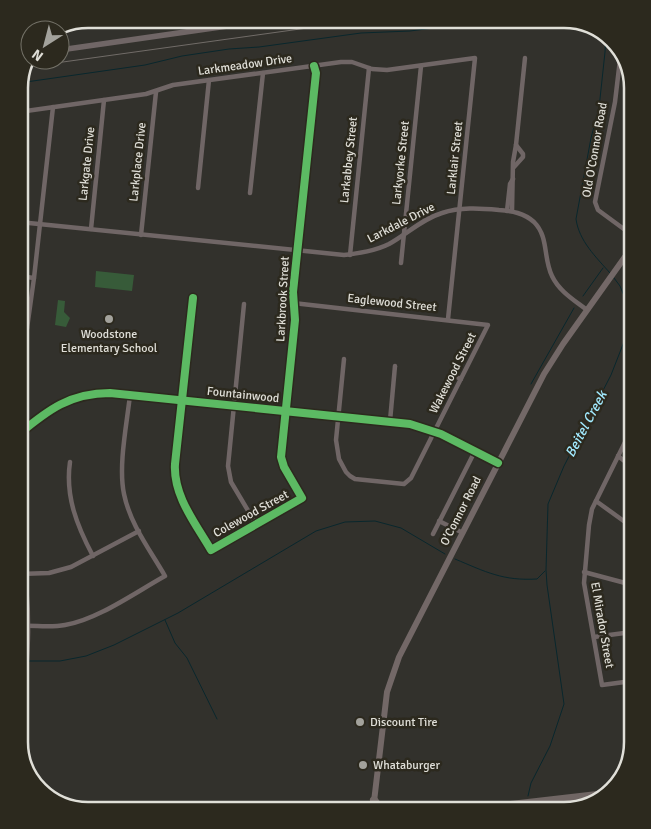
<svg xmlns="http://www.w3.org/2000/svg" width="651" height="829" viewBox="0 0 651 829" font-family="Signika,sans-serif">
  <rect width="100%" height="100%" fill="#32312c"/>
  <g fill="#375b39">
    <polygon points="96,271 134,275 132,291 95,287"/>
    <polygon points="58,300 65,301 64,312 70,318 66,327 55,325"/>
  </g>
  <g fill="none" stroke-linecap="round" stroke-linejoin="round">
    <g stroke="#09272d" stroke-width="1">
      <path d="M 606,35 L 605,52 L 599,108 L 591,138 L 576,219 C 579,241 596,257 610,273"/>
      <polyline points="19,83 145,65 182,56 229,49 259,47 361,33 410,31 497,20 532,19"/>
      <polyline points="583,296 603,268"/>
      <polyline points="531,384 574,308"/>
      <path d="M 455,559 C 486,572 503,581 537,579 L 545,571"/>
      <polyline points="165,620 175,643 187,658 217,719"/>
      <polyline points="29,661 60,661 86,656 114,645 178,613 316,531 345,522 375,521 401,528 445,554"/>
      <polyline points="528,796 531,783 550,746 564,704 547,585 546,570 548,504 564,466 611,375 629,329 631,313 620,286 614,278"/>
    </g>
    <g stroke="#706666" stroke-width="4.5">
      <polyline points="62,49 64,27"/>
      <polyline points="621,51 615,102 595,202 598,210 632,235"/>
      <polyline points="19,112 146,94 173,85 341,62 352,62 372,69 387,70 475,58 448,319"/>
      <polyline points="514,167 523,157 523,154 516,145"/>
      <polyline points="198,188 209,80"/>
      <polyline points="250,193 263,73"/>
      <polyline points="507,211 510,184 513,179"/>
      <polyline points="512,211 513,162 516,145 525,58"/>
      <path d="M 19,222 L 344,255 C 360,253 375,251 389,244 C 407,234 422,219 442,213 C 460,207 479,208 499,210 C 512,211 524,213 534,222 C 549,237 543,258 552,276 C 559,291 574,300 587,310"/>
      <polyline points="91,229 104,100"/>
      <polyline points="141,235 156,92"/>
      <polyline points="350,255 369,68"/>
      <polyline points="401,263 421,66"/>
      <polyline points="19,276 34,278"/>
      <path d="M 193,298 L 175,464 C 173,496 196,524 211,550 L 302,498 L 284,467 L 281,457 L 295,320 L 293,292 L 316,73 L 314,66"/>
      <polyline points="293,303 488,325 411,478 404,484 355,479 350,476 346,472 339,459 336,440 344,359"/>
      <polyline points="244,304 228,466 231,482 256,524"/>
      <polyline points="19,328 27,328"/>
      <polyline points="19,364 24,350 34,278 53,107"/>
      <polyline points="452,375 461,379"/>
      <polyline points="390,421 395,366"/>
      <polyline points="632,428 592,509 589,525 584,583 602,685 632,681"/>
      <polyline points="618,456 632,467"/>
      <path d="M 70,462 C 65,496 77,526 93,556"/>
      <polyline points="596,501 632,527"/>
      <polyline points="19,507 20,507"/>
      <polyline points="439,521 463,533"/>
      <polyline points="433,534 475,451"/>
      <polyline points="584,572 629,584"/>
      <polyline points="19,574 49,573 71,567 139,531"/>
      <path d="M 19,626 C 34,625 50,628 65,625 C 97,620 136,592 165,576 C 150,550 130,524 124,494 C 118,466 127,423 130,395"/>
      <polyline points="594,637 632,632"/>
      <polyline points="576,798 576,807"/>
    </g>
    <g stroke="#706666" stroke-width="5.5">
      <polyline points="60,50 276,19"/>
      <path d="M 19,434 C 48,410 70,393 110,393 L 410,424 L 441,434 L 498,463"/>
      <path d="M 19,549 C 35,613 25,677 19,742"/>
    </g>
    <polyline stroke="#736867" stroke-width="6" points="373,810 387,692 399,657 544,374 563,344 632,247"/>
    <g stroke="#706664" stroke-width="8">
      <polyline points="374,800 381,810"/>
      <polyline points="467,810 606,794"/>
    </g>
    <polyline stroke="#716c68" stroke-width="1" points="27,67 372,19"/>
    <g stroke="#2c291e" stroke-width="11">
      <g id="cycleway">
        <path d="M 193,298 L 175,464 C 173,496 196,524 211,550 L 302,498 L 284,467 L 281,457 L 295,320 L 293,292 L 316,73 L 314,66"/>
        <path d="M 19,434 C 48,410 70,393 110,393 L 410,424 L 441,434 L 498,463"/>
      </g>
    </g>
    <use href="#cycleway" stroke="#5cba63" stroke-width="8"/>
  </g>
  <g fill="#a3a29c" stroke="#2c291e" stroke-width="2">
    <circle cx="109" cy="319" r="5"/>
    <circle cx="360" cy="722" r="5"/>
    <circle cx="363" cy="765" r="5"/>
  </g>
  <g text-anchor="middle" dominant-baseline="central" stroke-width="5" stroke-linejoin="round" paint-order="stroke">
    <g font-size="12" fill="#e0dfd8" stroke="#2c291e">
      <text transform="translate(245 65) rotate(-8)">Larkmeadow Drive</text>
      <text transform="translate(595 150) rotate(-80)">Old O'Connor Road</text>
      <text transform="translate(455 158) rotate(-84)">Larklair Street</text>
      <text transform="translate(349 160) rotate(-84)">Larkabbey Street</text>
      <text transform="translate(138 162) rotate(-84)">Larkplace Drive</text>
      <text transform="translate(401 163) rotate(-84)">Larkyorke Street</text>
      <text transform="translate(87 164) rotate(-84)">Larkgate Drive</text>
      <text transform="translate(401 223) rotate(-27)">Larkdale Drive</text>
      <text transform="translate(283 299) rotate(-87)">Larkbrook Street</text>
      <text transform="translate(392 303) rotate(6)">Eaglewood Street</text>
      <text transform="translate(453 373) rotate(-63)">Wakewood Street</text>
      <text transform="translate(243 395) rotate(6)">Fountainwood</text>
      <text transform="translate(461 511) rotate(-63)">O'Connor Road</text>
      <text transform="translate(251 514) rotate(-29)">Colewood Street</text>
      <text transform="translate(602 625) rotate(80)">El Mirador Street</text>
    </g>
    <g font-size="12" fill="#e0dfd8" stroke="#2c291e" text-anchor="start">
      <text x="109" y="334" text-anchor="middle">Woodstone<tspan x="109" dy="14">Elementary School</tspan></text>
      <text x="370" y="722">Discount Tire</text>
      <text x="373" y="765">Whataburger</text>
    </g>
    <g font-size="14" font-style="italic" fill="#a2eaff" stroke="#2c291e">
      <text transform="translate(586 424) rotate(-62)">Beitel Creek</text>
    </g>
  </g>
  <path d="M0 0H651V829H0ZM88 28H564A60 60 0 0 1 624 88V742A60 60 0 0 1 564 802H88A60 60 0 0 1 28 742V88A60 60 0 0 1 88 28Z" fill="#2c291e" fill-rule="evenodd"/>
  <path fill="none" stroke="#e0dfd8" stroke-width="2.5" d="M88 28H564A60 60 0 0 1 624 88V742A60 60 0 0 1 564 802H88A60 60 0 0 1 28 742V88A60 60 0 0 1 88 28Z"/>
  <g transform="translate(45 45) rotate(216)"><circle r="24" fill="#2c291e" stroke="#747268"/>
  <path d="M0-4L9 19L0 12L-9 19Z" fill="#a3a29c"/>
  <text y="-8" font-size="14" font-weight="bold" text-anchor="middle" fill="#e0dfd8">N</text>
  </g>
</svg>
